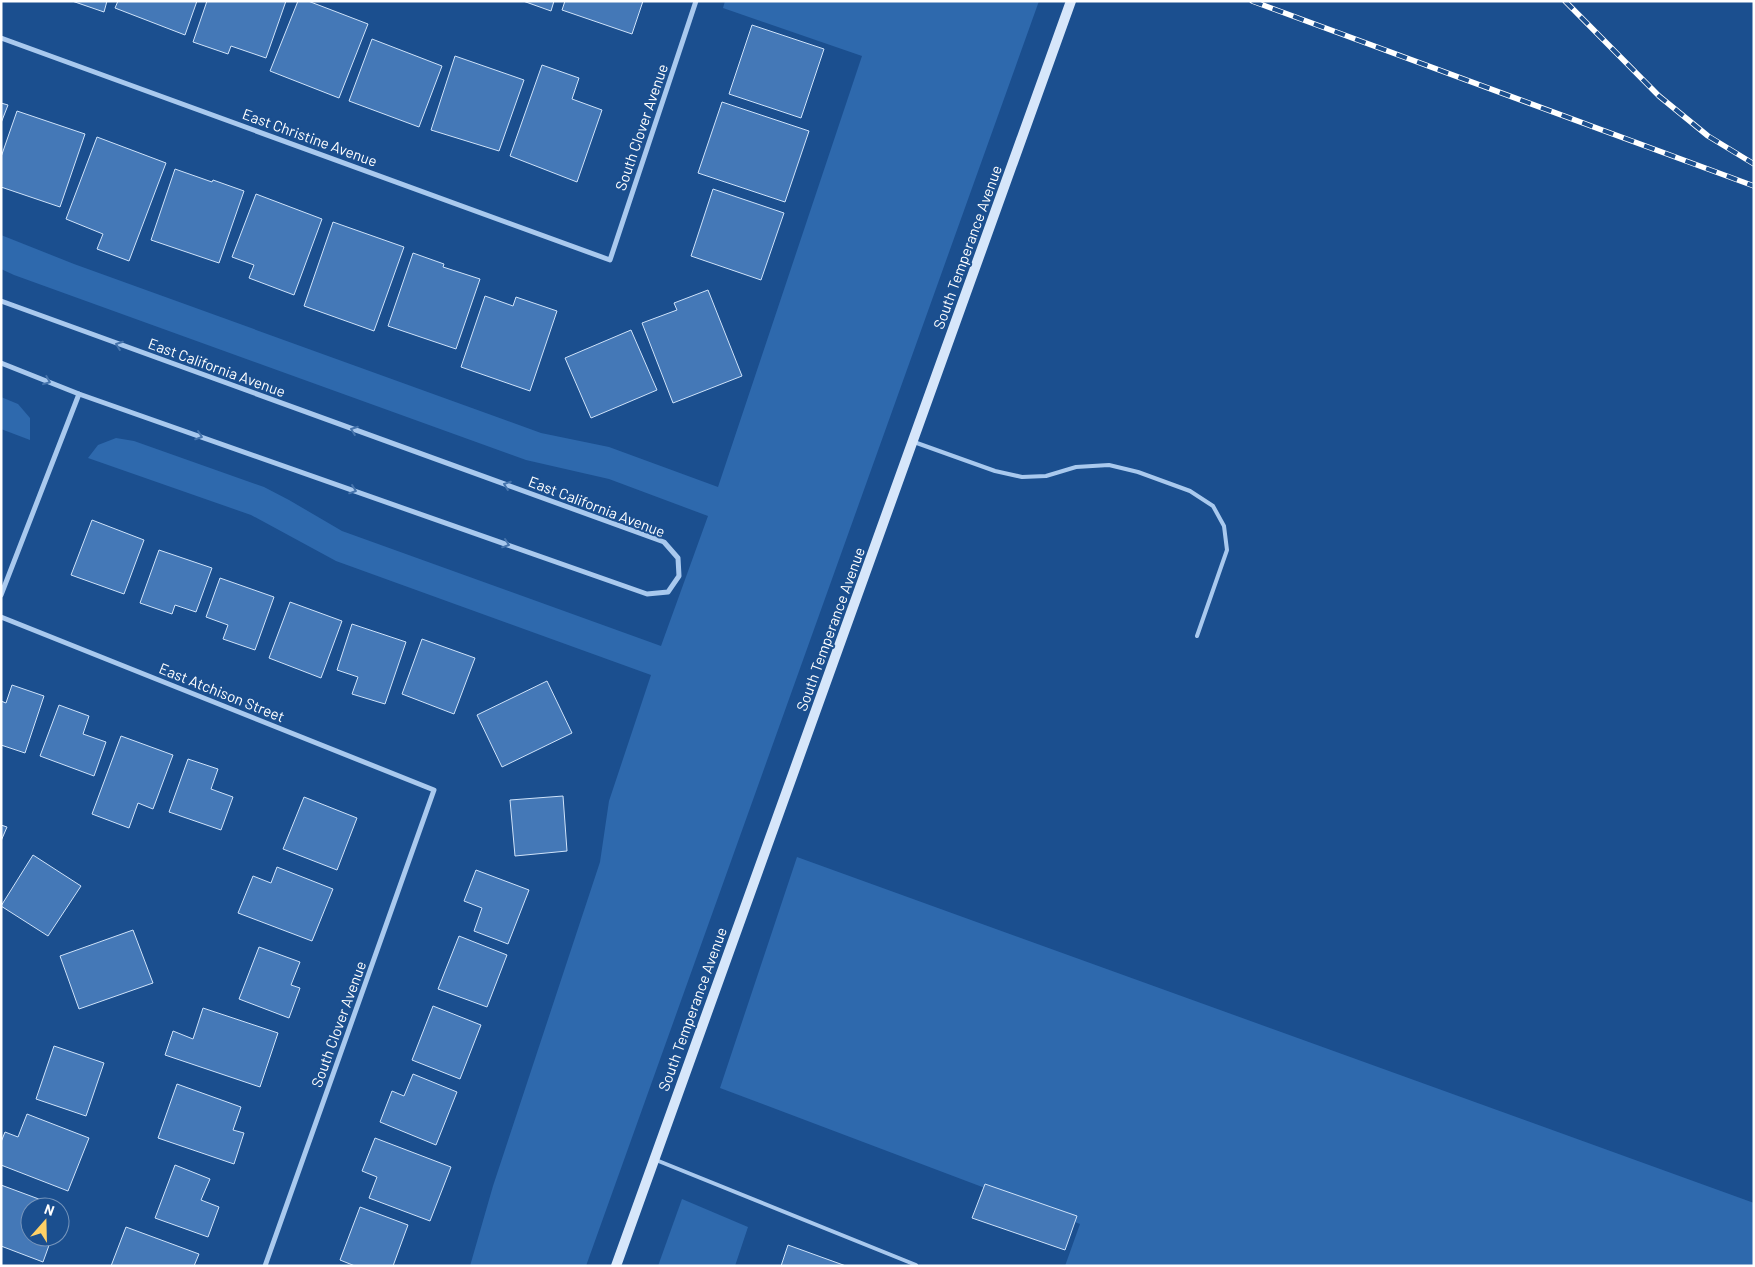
<svg xmlns="http://www.w3.org/2000/svg" width="1755" height="1267" viewBox="0 0 1755 1267" font-family="Barlow,sans-serif">
  <rect width="100%" height="100%" fill="#1b4f8f"/>
  <g fill="#2e69ad">
    <polygon points="725,1 1039,1 586,1266 470,1266 493,1186 600,862 609,801 651,675 336,561 251,515 88,458 98,445 116,438 134,441 264,487 289,500 342,531 661,646 708,516 609,479 526,460 14,275 1,269 1,235 74,264 541,433 609,447 718,487 862,56 723,8"/>
    <polygon points="1,397 18,404 30,418 30,440 1,429"/>
    <polygon points="797,857 1754,1203 1754,1266 1065,1266 1080,1224 720,1088"/>
    <polygon points="682,1199 748,1227 735,1266 658,1266"/>
  </g>
  <g fill="#4478b7" stroke="#cfe3fa">
    <polygon points="72,1 107,1 104,12"/>
    <polygon points="118,1 197,1 185,35 115,8"/>
    <polygon points="207,1 286,1 266,58 231,46 228,54 193,42"/>
    <polygon points="298,1 308,1 368,24 339,98 270,71"/>
    <polygon points="523,1 554,1 551,11"/>
    <polygon points="565,1 643,1 632,34 562,10"/>
    <polygon points="752,25 824,49 801,118 729,94"/>
    <polygon points="372,39 442,66 419,127 349,101"/>
    <polygon points="455,56 524,80 499,151 431,130"/>
    <polygon points="542,65 579,78 572,99 602,110 577,182 510,156"/>
    <polygon points="722,102 809,131 785,202 698,173"/>
    <polygon points="1,103 8,105 1,123"/>
    <polygon points="17,111 85,134 60,207 1,187 1,157"/>
    <polygon points="97,137 166,163 129,261 97,249 103,234 66,219"/>
    <polygon points="175,169 212,182 213,180 244,191 219,263 151,240"/>
    <polygon points="713,189 784,213 761,280 691,256"/>
    <polygon points="256,194 322,219 294,295 249,278 254,265 232,257"/>
    <polygon points="333,222 404,247 374,331 304,306"/>
    <polygon points="413,253 444,264 443,267 480,279 456,349 388,326"/>
    <polygon points="708,290 742,376 673,403 642,323 677,310 674,303"/>
    <polygon points="485,296 513,306 516,297 557,311 530,391 461,367"/>
    <polygon points="631,330 657,390 591,418 565,358"/>
    <polygon points="92,520 144,540 124,594 71,575"/>
    <polygon points="159,550 212,568 196,612 175,605 172,614 140,603"/>
    <polygon points="220,578 274,597 255,650 223,639 228,625 206,617"/>
    <polygon points="290,602 342,621 321,678 269,658"/>
    <polygon points="352,624 406,642 385,704 352,694 358,677 337,670"/>
    <polygon points="422,639 475,658 454,714 402,694"/>
    <polygon points="547,681 572,733 502,767 477,715"/>
    <polygon points="12,685 44,696 25,753 1,745 1,701 6,703"/>
    <polygon points="59,705 89,716 83,734 106,742 94,776 40,756"/>
    <polygon points="121,736 173,755 153,809 138,803 129,828 92,814"/>
    <polygon points="188,759 218,769 211,789 233,797 221,830 169,812"/>
    <polygon points="563,796 567,851 515,856 510,800"/>
    <polygon points="304,797 357,818 337,870 283,849"/>
    <polygon points="1,825 7,827 1,841"/>
    <polygon points="33,855 81,886 48,936 1,906"/>
    <polygon points="277,867 333,889 312,941 238,913 253,876 271,883"/>
    <polygon points="476,870 529,890 508,944 474,931 482,908 464,901"/>
    <polygon points="133,930 153,983 79,1009 60,956"/>
    <polygon points="459,936 507,955 487,1007 438,989"/>
    <polygon points="259,947 300,962 291,985 300,988 289,1018 239,999"/>
    <polygon points="433,1006 481,1025 460,1079 412,1060"/>
    <polygon points="203,1008 278,1033 260,1087 165,1055 173,1031 193,1039"/>
    <polygon points="54,1046 104,1063 86,1116 36,1099"/>
    <polygon points="413,1074 457,1092 436,1145 380,1122 392,1091 404,1096"/>
    <polygon points="177,1084 241,1107 233,1130 244,1133 234,1164 158,1138"/>
    <polygon points="27,1114 89,1138 68,1191 1,1165 1,1142 5,1132 18,1137"/>
    <polygon points="375,1138 451,1167 430,1221 369,1198 377,1177 362,1171"/>
    <polygon points="175,1165 210,1179 201,1200 219,1207 208,1237 155,1218"/>
    <polygon points="985,1184 1077,1216 1065,1250 972,1218"/>
    <polygon points="1,1185 63,1208 60,1216 60,1207 30,1207 30,1237 52,1237 43,1262 1,1246"/>
    <polygon points="360,1207 408,1225 393,1266 355,1266 340,1260"/>
    <polygon points="126,1227 199,1254 194,1266 111,1266"/>
    <polygon points="788,1245 846,1266 781,1266"/>
  </g>
  <g fill="none" stroke-linecap="round" stroke-linejoin="round">
    <g stroke="#a9c9ee" stroke-width="4">
      <polyline points="914,442 995,471 1022,477 1046,476 1076,467 1109,465 1138,472 1190,491 1213,506 1224,526 1227,550 1197,636"/>
      <polyline points="656,1160 916,1265"/>
    </g>
    <g stroke="#a9c9ee" stroke-width="5">
      <polyline points="1,38 610,260 696,1"/>
      <polyline points="1,301 664,542 678,558 679,576 668,592 647,594 79,394 1,363"/>
      <polyline points="1,595 79,394"/>
      <polyline points="1,617 434,790 265,1266"/>
    </g>
    <polyline stroke="#d6e6fa" stroke-width="10" points="616,1266 1071,1"/>
    <g stroke="#fff" stroke-width="5.5">
      <g id="rail">
        <polyline points="1252,1 1754,186"/>
        <polyline points="1565,1 1659,96 1708,136 1754,164"/>
      </g>
    </g>
    <use href="#rail" stroke="#1b4f8f" stroke-width="4" stroke-dasharray="11" stroke-linecap="butt"/>
  </g>
  <defs><path id="oneway-chevron" d="M-2-3.5L2.5 0L-2 3.5" fill="none" stroke-width="1.6" stroke-linecap="round" stroke-linejoin="round" transform="scale(1.25)"/></defs>
  <g stroke="#4674ac">
    <use href="#oneway-chevron" transform="translate(119 345) rotate(-160)"/>
    <use href="#oneway-chevron" transform="translate(47 381) rotate(22)"/>
    <use href="#oneway-chevron" transform="translate(354 430) rotate(-160)"/>
    <use href="#oneway-chevron" transform="translate(199 436) rotate(19)"/>
    <use href="#oneway-chevron" transform="translate(507 485) rotate(-160)"/>
    <use href="#oneway-chevron" transform="translate(353 490) rotate(19)"/>
    <use href="#oneway-chevron" transform="translate(506 544) rotate(19)"/>
  </g>
  <g text-anchor="middle" dominant-baseline="central" stroke-width="4" stroke-linejoin="round" paint-order="stroke">
    <g font-size="15" fill="#fff" stroke="#1b4f8f">
      <text transform="translate(641 127) rotate(-71)">South Clover Avenue</text>
      <text transform="translate(310 137) rotate(20)">East Christine Avenue</text>
      <text transform="translate(967 247) rotate(-70)">South Temperance Avenue</text>
      <text transform="translate(217 367) rotate(20)">East California Avenue</text>
      <text transform="translate(597 506) rotate(21)">East California Avenue</text>
      <text transform="translate(830 629) rotate(-70)">South Temperance Avenue</text>
      <text transform="translate(222 692) rotate(22)">East Atchison Street</text>
      <text transform="translate(692 1009) rotate(-70)">South Temperance Avenue</text>
      <text transform="translate(338 1024) rotate(-70)">South Clover Avenue</text>
    </g>
  </g>
  <rect width="1755" height="1267" fill="none" stroke="#ffffff" stroke-width="5"/>
  <g transform="translate(45 1222) rotate(20)"><circle r="24" fill="#1b4f8f" stroke="#7695bc"/>
  <path d="M0-4L9 19L0 12L-9 19Z" fill="#ffd166"/>
  <text y="-8" font-size="14" font-weight="bold" text-anchor="middle" fill="#ffffff">N</text>
  </g>
</svg>
